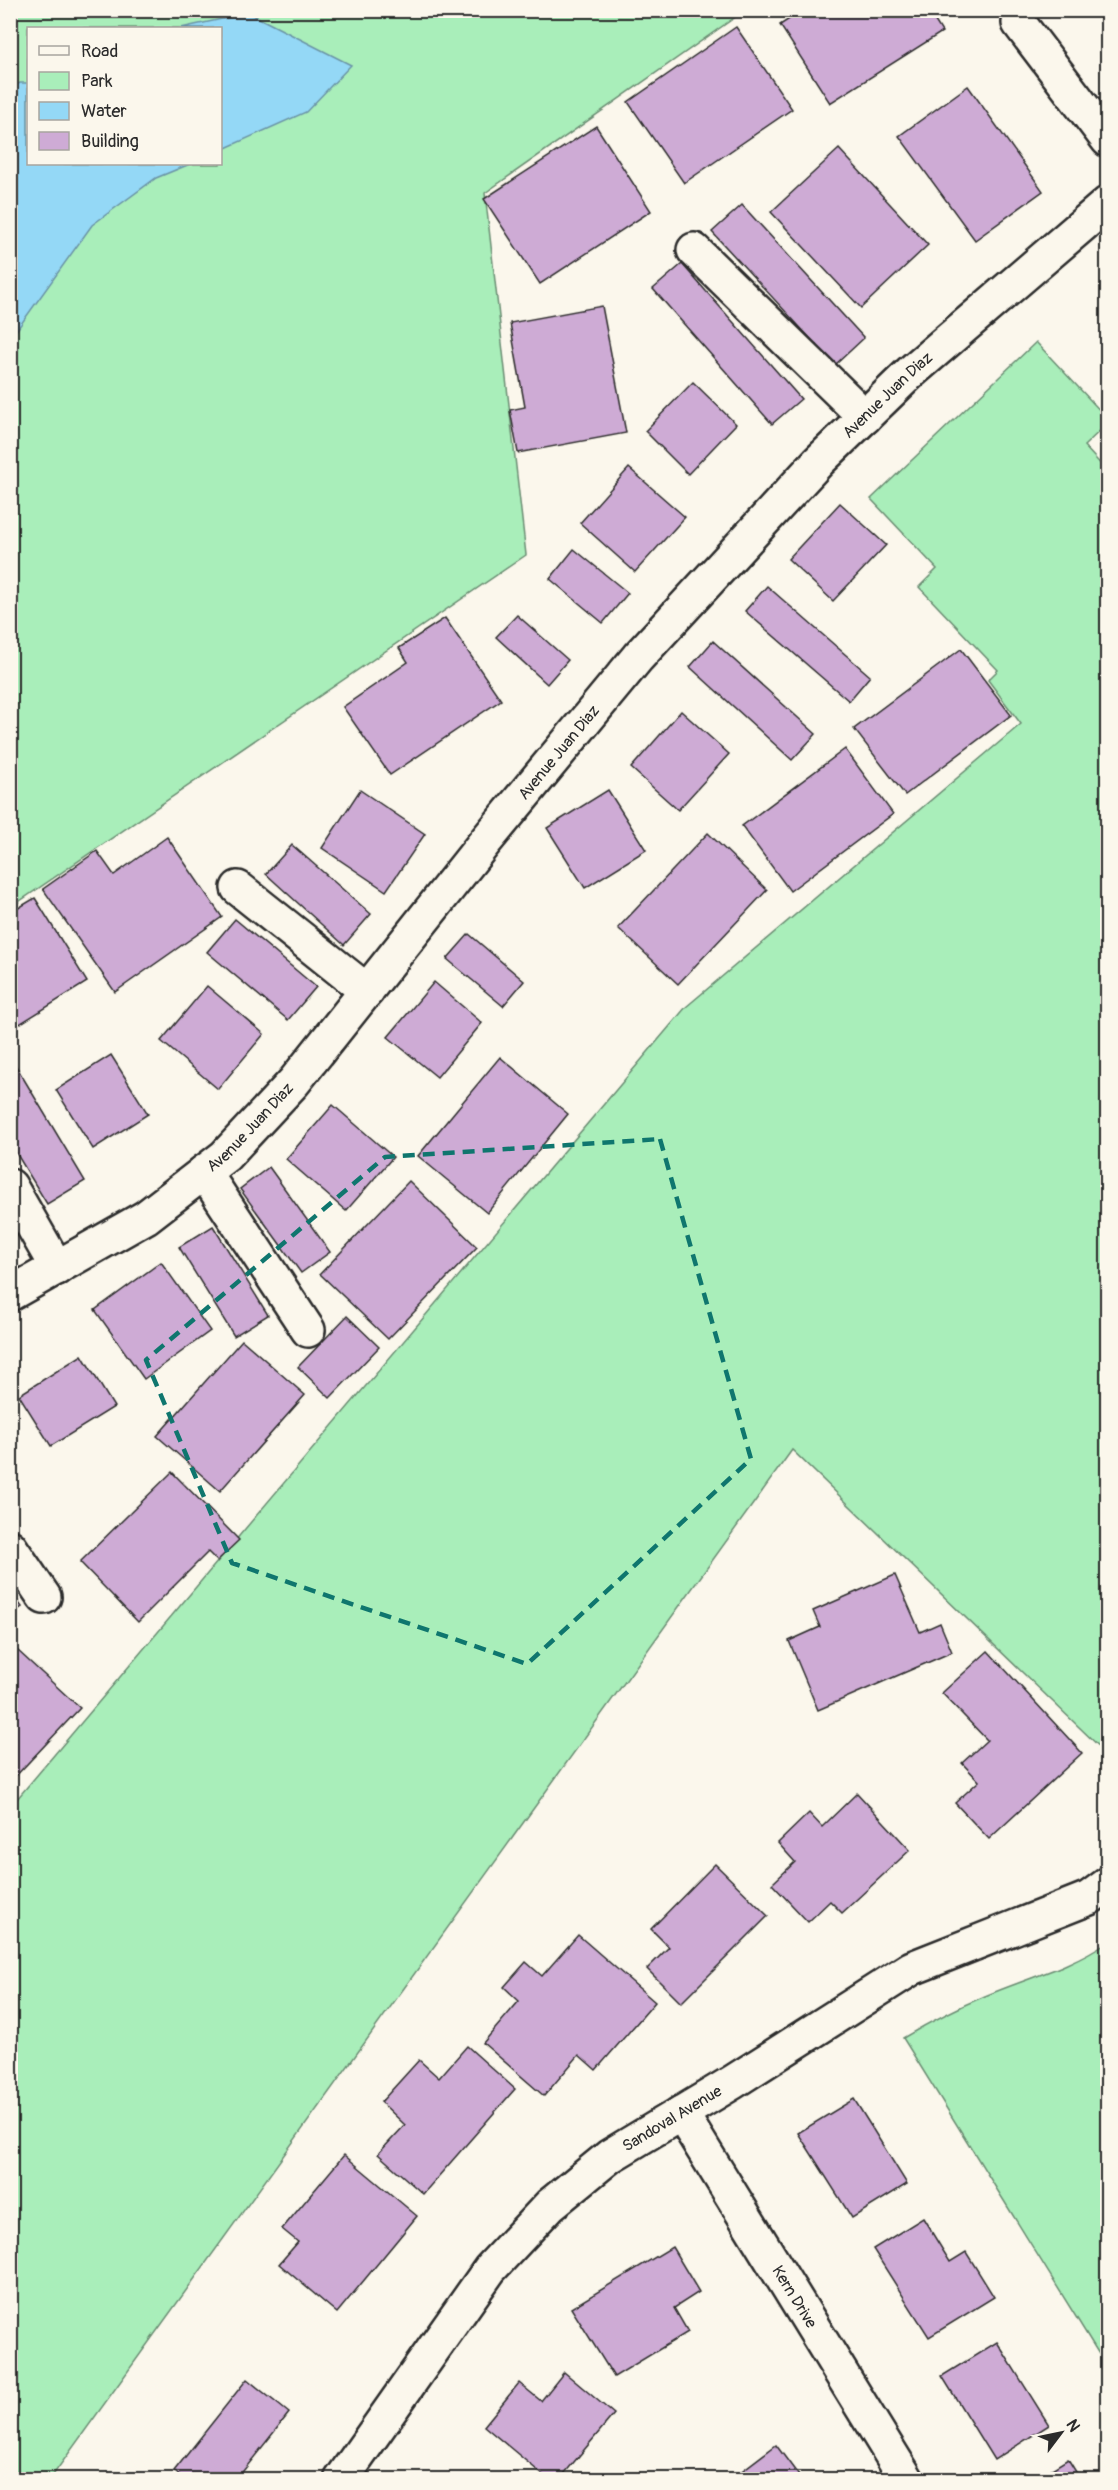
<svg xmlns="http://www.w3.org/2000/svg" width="1118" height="2490" viewBox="0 0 1118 2490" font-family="Pangolin,sans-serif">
  <rect width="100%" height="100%" fill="#fbf7ec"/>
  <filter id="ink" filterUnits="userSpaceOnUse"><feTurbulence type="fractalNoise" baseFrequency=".0167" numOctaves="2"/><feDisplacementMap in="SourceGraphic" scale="12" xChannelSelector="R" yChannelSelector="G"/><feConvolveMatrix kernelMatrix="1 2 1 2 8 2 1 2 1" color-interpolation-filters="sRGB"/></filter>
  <g filter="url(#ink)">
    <g fill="#a9eeba" stroke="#6a8c72" stroke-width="1.5" fill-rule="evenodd">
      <path d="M 11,11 L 744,11 L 485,193 L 526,555 L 11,907 ZM 28,28 L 220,28 L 220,164 L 28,164 Z"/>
      <polygon points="1036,342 1107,418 1107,424 1084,446 1108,472 1107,1754 792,1450 53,2475 52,2479 11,2480 11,1806 686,1007 1021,724 988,680 998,670 919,587 937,569 871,499"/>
      <path d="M 1107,1942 L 1107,2367 L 903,2038 C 930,2022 956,2008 985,1996 C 1025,1979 1071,1967 1107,1942 Z"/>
    </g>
    <g fill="#94d8f6" stroke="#6a93a5" stroke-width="1.5">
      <polygon points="249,13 351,65 306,112 221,150 220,28 181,28"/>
      <polygon points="20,83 28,83 28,164 190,164 156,178 92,225 11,338 10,88"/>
    </g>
    <g fill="#ceabd5" stroke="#2b2b2b" stroke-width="1.5">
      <polygon points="803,10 928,10 942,32 830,103 780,25"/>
      <polygon points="736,27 792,109 684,183 628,102"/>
      <polygon points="968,86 1043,191 975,240 899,136"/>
      <polygon points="596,126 651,211 540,284 484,199"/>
      <polygon points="839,149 928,245 861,308 771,212"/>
      <polygon points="742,205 864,338 835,365 712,232"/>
      <polygon points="682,264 801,399 772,424 653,289"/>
      <polygon points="602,306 626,433 518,453 510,410 525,407 510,323"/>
      <polygon points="693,382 736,424 688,474 645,431"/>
      <polygon points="629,468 685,517 635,572 580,523"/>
      <polygon points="840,503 886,545 833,601 788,559"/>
      <polygon points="574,549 628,593 603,623 550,579"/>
      <polygon points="767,586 870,676 849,701 745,611"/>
      <polygon points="517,615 568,660 547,684 496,637"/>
      <polygon points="445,618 501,700 390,775 343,707 408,662 399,648"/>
      <polygon points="713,641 816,734 792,760 690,667"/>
      <polygon points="961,649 1011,715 905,795 854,729"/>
      <polygon points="681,711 729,754 678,810 631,768"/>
      <polygon points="845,749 893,814 790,891 742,826"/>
      <polygon points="360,790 425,834 386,891 322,848"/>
      <polygon points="608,790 646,850 585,888 547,828"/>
      <polygon points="708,833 767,890 678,984 618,928"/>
      <polygon points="167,837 222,917 115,992 43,889 97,851 114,875"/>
      <polygon points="292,845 371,914 344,945 266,874"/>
      <polygon points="35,898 87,982 10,1030 10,913"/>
      <polygon points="235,919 316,987 288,1020 207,952"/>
      <polygon points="469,934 524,981 503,1006 447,959"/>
      <polygon points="434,982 482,1023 437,1077 388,1037"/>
      <polygon points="207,986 264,1034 218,1089 161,1041"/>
      <polygon points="111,1055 148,1114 93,1149 56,1090"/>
      <polygon points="500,1057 568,1114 487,1213 418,1156"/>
      <polygon points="16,1066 85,1181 47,1204 10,1143 10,1070"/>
      <polygon points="333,1105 393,1157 346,1211 286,1159"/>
      <polygon points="269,1167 330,1252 301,1273 240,1189"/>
      <polygon points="409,1181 477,1247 388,1339 320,1274"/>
      <polygon points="213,1226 268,1315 234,1336 179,1247"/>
      <polygon points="161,1262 210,1331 144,1379 95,1310"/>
      <polygon points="347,1316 379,1347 330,1398 298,1367"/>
      <polygon points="242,1340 305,1395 220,1491 157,1436"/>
      <polygon points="82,1355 114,1407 51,1446 19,1395"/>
      <polygon points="172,1472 239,1540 217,1561 208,1552 138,1622 80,1562"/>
      <polygon points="895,1575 920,1632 940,1623 952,1652 818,1710 789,1641 820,1627 813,1611"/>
      <polygon points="10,1591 22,1607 10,1615"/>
      <polygon points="17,1650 80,1708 10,1782 10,1657"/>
      <polygon points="988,1651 1082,1753 989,1839 955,1803 979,1781 962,1763 987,1740 942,1693"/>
      <polygon points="857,1793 910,1850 842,1913 830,1901 808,1922 772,1884 795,1862 778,1843 809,1813 822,1827"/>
      <polygon points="715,1864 768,1916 681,2003 647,1969 669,1947 651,1929"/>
      <polygon points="578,1935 655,2002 596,2070 579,2055 544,2096 483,2043 519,2001 504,1987 526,1962 542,1976"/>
      <polygon points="467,2046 515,2089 423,2194 378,2154 405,2125 381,2102 419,2060 439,2078"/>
      <polygon points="854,2099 907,2184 852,2218 798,2133"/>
      <polygon points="344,2155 417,2216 337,2313 279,2264 298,2242 282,2229"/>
      <polygon points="923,2218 950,2262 966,2252 994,2297 929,2337 873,2249"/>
      <polygon points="672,2247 699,2292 674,2308 688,2332 614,2377 571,2308"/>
      <polygon points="997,2342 1049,2425 994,2460 942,2376"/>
      <polygon points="564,2372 614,2414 559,2480 549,2480 484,2426 519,2383 541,2401"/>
      <polygon points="247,2379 289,2413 236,2480 184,2480 174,2471"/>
      <polygon points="776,2445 802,2480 730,2480"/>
      <polygon points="1068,2459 1081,2480 1034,2480"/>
    </g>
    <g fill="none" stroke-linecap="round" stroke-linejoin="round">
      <g stroke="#2b2b2b" stroke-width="38">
        <g id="minor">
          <polyline points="1019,23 1108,140"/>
          <polyline points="694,250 865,417"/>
          <polyline points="238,888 367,991"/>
          <polyline points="204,1172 308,1330"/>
          <polyline points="10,1186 57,1268"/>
          <path id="s1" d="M 10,1294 L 146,1217 L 225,1156 L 294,1082 L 485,842 L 638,657 L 819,461 L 911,372 L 1108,203"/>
          <polyline points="10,1547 44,1597"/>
          <path id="s2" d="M 681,2113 L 907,2480"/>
          <path id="s3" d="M 341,2480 L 490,2269 L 550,2205 L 610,2156 L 733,2082 L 912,1968 L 1089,1898 L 1108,1884"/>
        </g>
      </g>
      <use href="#minor" stroke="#fbf7ec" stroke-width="33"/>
    </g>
  </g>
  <path fill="none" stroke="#0f766e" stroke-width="4.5" stroke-dasharray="12 8" stroke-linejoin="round" d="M 660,1139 L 751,1459 L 527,1664 L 232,1563 L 146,1360 L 385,1157 Z"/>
  <g text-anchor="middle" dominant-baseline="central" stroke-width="6" stroke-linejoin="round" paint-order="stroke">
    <g font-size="16" fill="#2b2b2b" stroke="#fbf7ec">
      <text stroke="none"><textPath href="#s1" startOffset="1266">Avenue Juan Diaz</textPath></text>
      <text stroke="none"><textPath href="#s1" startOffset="780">Avenue Juan Diaz</textPath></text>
      <text stroke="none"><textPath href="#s1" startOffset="294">Avenue Juan Diaz</textPath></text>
      <text stroke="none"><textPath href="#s3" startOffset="496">Sandoval Avenue</textPath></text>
      <text stroke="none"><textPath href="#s2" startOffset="216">Kern Drive</textPath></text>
    </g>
  </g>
  <rect width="1118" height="2490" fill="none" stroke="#fbf7ec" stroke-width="36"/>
  <rect x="18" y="18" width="1082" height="2454" fill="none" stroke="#2b2b2b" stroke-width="2" filter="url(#ink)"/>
  <rect x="27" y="27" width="195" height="138" fill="#fbf7ec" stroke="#a8a59f" stroke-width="1.5"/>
  <rect x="39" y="46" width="30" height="9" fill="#fbf7ec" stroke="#a8a59f" stroke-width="1.5"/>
  <text x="81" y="57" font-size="18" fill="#2b2b2b">Road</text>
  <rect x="39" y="72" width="30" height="18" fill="#a9eeba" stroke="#a8a59f" stroke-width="1.5"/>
  <text x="81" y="87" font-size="18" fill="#2b2b2b">Park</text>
  <rect x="39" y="102" width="30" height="18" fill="#94d8f6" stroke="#a8a59f" stroke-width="1.5"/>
  <text x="81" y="117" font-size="18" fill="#2b2b2b">Water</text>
  <rect x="39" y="132" width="30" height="18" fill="#ceabd5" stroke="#a8a59f" stroke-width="1.5"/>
  <text x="81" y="147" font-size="18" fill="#2b2b2b">Building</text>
  <g transform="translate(1061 2433) rotate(58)" stroke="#fbf7ec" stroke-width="4.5" paint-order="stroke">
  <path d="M0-4.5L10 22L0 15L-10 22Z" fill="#2b2b2b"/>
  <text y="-9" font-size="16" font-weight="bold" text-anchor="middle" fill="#2b2b2b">N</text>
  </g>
</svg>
